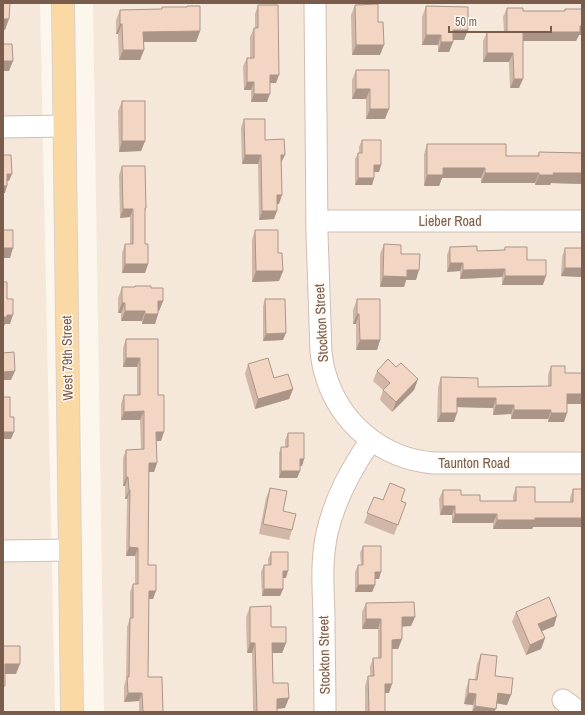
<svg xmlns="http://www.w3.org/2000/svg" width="585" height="715" viewBox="0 0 585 715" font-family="'Archivo Narrow',sans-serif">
  <rect width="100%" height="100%" fill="#fdf6ec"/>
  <g fill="#f5e8da">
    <polygon points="3,3 40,3 55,712 3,712"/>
    <polygon points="93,3 582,3 582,712 104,712"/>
  </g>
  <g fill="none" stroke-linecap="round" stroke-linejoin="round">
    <g stroke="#d1beb0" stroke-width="23">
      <g id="minor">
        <path d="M 315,3 L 317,234 L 321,352 C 322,359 323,367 325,373 C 339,423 382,459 434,463 L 582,463"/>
        <polyline points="3,127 64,126"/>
        <polyline points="317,221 582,221"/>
        <polyline points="3,551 70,550"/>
        <polyline points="563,700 579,712"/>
        <path d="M 325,712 C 325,680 324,647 324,615 C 323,587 321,560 327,533 C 335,498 351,469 371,440"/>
      </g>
    </g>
    <g stroke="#dad1cd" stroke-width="24">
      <polyline id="major" points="63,3 72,712"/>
    </g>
    <use href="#minor" stroke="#fff" stroke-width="21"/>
    <use href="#major" stroke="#fbd9a5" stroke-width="22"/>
  </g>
  <g fill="#d1b7a8">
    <polygon points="258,5 276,83 270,83 267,102 251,102 251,90 244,90 243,66 247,58 250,58 250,37 254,28 255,28 255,14"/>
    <polygon points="355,5 378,22 380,55 352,55 351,15"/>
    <polygon points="187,6 200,31 196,42 144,42 144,50 140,60 119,60 118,34 116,34 116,20 120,10 162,9 162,7 187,7"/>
    <polygon points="426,6 468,30 464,40 453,40 453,42 449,52 438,52 438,45 422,45 422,17"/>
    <polygon points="507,8 523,11 564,11 565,9 579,35 576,41 523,41 519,88 510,88 509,62 483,62 483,41 487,32 504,32 503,17"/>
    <polygon points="356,70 389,70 385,119 366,119 366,99 352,99 352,80"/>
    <polygon points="122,101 145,141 141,151 119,152 118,111"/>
    <polygon points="244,119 265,140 281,163 279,204 277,204 274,219 259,220 258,164 242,164 241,128"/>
    <polygon points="362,140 381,165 379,172 374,172 374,178 372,185 355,185 355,159 358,153 359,153 359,147"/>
    <polygon points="427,144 506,156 538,156 539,152 582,153 582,184 551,183 550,185 535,185 535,183 481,183 481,178 442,178 439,186 424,186 424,154"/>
    <polygon points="122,166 146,208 145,212 145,244 148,264 145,273 122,273 122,253 125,244 130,244 130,217 120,218 119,175"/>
    <polygon points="255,230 278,253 283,271 279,281 252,282 252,240"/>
    <polygon points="384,244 401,254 416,280 406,280 404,287 380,287 380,254"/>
    <polygon points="450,247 477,251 504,250 505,247 527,260 543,285 502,285 502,277 460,279 460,271 447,272 447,255"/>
    <polygon points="565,248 582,248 582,277 561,276 562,257"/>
    <polygon points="135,286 151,288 163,301 159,311 158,311 158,314 155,324 142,324 142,321 121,321 121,313 118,313 118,298 122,287 134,287"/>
    <polygon points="265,299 283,340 263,341 263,306"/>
    <polygon points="357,299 380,340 377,350 356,350 356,324 353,324 353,310"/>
    <polygon points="126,339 158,339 158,395 161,441 156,441 157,463 154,472 149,472 148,565 153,599 149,599 148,677 163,712 139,712 139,701 124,702 124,686 126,679 127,627 130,618 130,592 133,584 135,584 135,556 126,556 127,499 125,499 125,486 123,486 123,458 126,450 141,449 140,420 121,420 121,404 124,395 137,395 137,367 123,367 123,348"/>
    <polygon points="248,364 293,389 289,399 255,409 245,374"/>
    <polygon points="551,366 565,373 582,404 567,404 567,413 564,422 548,422 548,419 511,419 511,414 493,415 493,408 457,407 454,422 437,422 438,387 441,377 478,387 548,386 548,375"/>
    <polygon points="396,367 418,379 414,390 392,412 380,400 383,390 373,381 377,371"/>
    <polygon points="288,433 304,459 302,466 300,466 300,471 297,478 279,478 279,453 281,447 285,447 285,440"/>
    <polygon points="516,487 535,502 570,502 570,498 573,489 582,489 582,527 533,527 532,529 493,529 493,523 452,523 452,515 440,515 439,499 443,490 461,495 480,501 513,501 513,496"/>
    <polygon points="270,488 292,530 289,540 259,534 266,498"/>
    <polygon points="374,497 383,500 401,501 406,503 394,535 364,523"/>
    <polygon points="363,546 379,579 375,579 375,585 372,592 355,592 355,572 358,565 361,565 360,553"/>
    <polygon points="271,552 286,578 283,578 283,589 280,596 262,596 261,572 264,565 268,565 268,559"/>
    <polygon points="366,603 415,617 411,626 402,626 402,639 398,649 392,649 389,693 385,693 385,712 365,712 365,686 368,676 370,676 370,667 373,658 378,658 378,629 362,629 362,612"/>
    <polygon points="250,607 271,627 286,643 282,653 272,653 273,683 285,708 277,709 277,712 253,712 252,653 247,653 246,617"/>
    <polygon points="516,612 554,626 542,631 545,638 541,649 526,655 512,622"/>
    <polygon points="481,654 495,676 507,705 496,703 494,712 472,712 473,705 464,704 466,689 469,679 475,679 477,664"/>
  </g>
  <g fill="#aa9588">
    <polygon points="3,19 9,19 5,30 3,30"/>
    <polygon points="120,24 122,24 118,34 116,34"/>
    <polygon points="580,26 582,26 582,35 579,35 576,41 520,41 523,32"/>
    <polygon points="453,30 468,30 464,40 449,40"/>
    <polygon points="200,31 196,42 140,42 143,32"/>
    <polygon points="426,35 441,35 438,45 422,45"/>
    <polygon points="441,42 453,42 449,52 438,52"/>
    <polygon points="356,45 384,45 380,55 352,55"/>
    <polygon points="123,50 144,50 140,60 119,60"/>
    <polygon points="487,53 513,53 509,62 483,62"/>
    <polygon points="3,61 13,61 9,71 3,71"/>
    <polygon points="270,75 279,75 276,83 267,83"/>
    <polygon points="514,79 523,79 519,88 510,88"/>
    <polygon points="247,82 254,82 251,90 244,90"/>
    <polygon points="356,89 370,89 366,99 352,99"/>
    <polygon points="254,94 270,94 267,102 251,102"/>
    <polygon points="370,109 389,109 385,119 366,119"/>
    <polygon points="122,141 145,141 141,151 119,152"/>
    <polygon points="245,155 261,155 258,164 242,164"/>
    <polygon points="281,155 285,155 281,163"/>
    <polygon points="374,165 381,165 379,172 372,172"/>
    <polygon points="443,168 485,168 481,178 442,178 439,186 424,186 427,175"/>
    <polygon points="485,173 539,173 535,183 481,183"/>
    <polygon points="553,173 582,173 582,184 551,183 550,185 535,185 539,175"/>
    <polygon points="7,174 12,174 9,181 4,181"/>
    <polygon points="358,178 374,178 372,185 355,185"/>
    <polygon points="3,186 7,186 5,193 3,193"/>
    <polygon points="277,195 282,195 279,204 274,204"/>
    <polygon points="123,209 133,209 130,217 120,218"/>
    <polygon points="262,211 277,211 274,219 259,220"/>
    <polygon points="3,248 13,248 10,258 3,258"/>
    <polygon points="450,263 463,263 460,271 447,272"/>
    <polygon points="125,264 148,264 145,273 122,273"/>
    <polygon points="565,268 582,268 582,277 561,276"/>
    <polygon points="505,269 502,277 460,279 463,270"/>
    <polygon points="407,270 419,270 416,280 406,280 404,287 380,287 383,276"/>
    <polygon points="256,271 283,271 279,281 252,282"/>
    <polygon points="505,276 546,276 543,285 502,285"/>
    <polygon points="158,301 163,301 159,311 155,311"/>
    <polygon points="122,303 125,303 121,313 118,313"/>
    <polygon points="125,311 145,311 142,321 121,321"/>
    <polygon points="145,314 158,314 155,324 142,324"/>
    <polygon points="357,314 359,314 356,324 353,324"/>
    <polygon points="7,315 13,315 10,324 5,324 4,326 3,326 3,317"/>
    <polygon points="286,333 283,340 263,341 266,334"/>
    <polygon points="360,340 380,340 377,350 356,350"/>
    <polygon points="126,358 140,358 137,367 123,367"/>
    <polygon points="15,371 11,380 3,380 3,372"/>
    <polygon points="418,379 414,390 392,412 396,402"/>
    <polygon points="293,389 289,399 255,409 258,399"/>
    <polygon points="567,394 582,394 582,404 564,404"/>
    <polygon points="457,398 496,398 493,408 454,407"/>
    <polygon points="496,405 514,405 511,414 493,415"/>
    <polygon points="514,410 551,410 548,419 511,419"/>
    <polygon points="144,411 140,420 121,420 124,412"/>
    <polygon points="441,413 457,413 454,422 437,422"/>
    <polygon points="551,413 567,413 564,422 548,422"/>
    <polygon points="3,432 14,432 11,439 3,439"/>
    <polygon points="156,432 164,432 161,441 153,441"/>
    <polygon points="300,459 304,459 302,466 297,466"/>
    <polygon points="149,463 157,463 154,472 146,472"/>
    <polygon points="281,471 300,471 297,478 279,478"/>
    <polygon points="126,477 128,477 125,486 123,486"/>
    <polygon points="129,490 130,490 127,499 125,499"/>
    <polygon points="443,506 455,506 452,515 440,515"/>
    <polygon points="455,514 497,514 493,523 452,523"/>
    <polygon points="535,518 582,518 582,527 533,527 532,529 493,529 497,520"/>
    <polygon points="129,547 138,548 135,556 126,556"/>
    <polygon points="283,571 288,571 286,578 280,578"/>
    <polygon points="375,572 381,572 379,579 372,579"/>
    <polygon points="358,585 375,585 372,592 355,592"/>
    <polygon points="264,589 283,589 280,596 262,596"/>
    <polygon points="149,591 156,591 153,599 145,599"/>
    <polygon points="557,616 554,626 535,634 538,624"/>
    <polygon points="402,617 415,617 411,626 398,627"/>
    <polygon points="366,619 381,619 378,629 362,629"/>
    <polygon points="545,638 541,649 526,655 530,645"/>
    <polygon points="402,639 398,649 388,649 392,640"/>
    <polygon points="250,643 255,643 252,653 247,653"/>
    <polygon points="272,643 286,643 282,653 268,653"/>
    <polygon points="5,664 20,664 16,674 3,674"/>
    <polygon points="385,684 392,684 389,693 382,693"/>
    <polygon points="128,693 142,693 139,701 124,702"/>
    <polygon points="468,693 476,694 473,705 464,704"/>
    <polygon points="498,693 511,695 507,705 494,703"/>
    <polygon points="289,698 285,708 273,709 277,699"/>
    <polygon points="475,706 496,709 494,712 472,712"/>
  </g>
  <g fill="#f3d5c3" stroke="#aa9588">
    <polygon points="3,3 10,3 9,19 3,19"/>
    <polygon points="378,4 378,22 383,22 384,45 356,45 355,5"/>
    <polygon points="258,5 278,5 279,75 270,75 270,94 254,94 254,82 247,82 247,58 254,58 254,28 258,28"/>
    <polygon points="187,6 200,6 200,31 143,32 144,50 123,50 122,24 120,24 120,10 162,9 162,7 187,7"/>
    <polygon points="426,6 468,7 468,30 453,30 453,42 441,42 441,35 426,35"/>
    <polygon points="507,8 523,8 523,11 565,11 565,9 582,9 582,26 580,26 580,32 523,32 523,79 514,79 513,53 487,53 487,32 507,32"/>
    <polygon points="3,44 12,44 13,61 3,61"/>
    <polygon points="356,70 389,70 389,109 370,109 370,89 356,89"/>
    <rect x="122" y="101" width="23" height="40"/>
    <polygon points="244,119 265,119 265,140 284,139 285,155 281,155 282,195 277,195 277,211 262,211 261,155 245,155"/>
    <polygon points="362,140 381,140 381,165 374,165 374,178 358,178 358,153 362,153"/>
    <polygon points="427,144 506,144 506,156 539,156 539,152 582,153 582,173 553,173 554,175 539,175 539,173 485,173 485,168 443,168 443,175 427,175"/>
    <polygon points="3,155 11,155 12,174 7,174 7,186 3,186"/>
    <polygon points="122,166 145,166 146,208 145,208 145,244 148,244 148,264 125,264 125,244 133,244 133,209 123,209"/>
    <rect x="3" y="230" width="10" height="18"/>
    <polygon points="255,230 278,230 278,253 282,253 283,271 256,271"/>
    <polygon points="384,244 401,245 401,254 420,254 419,270 407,270 407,277 383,276"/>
    <polygon points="477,246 477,251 505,250 505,247 527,247 527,260 546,260 546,276 505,276 505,269 463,270 463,263 450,263 450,247"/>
    <rect x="565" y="248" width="17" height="20"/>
    <polygon points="3,282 7,282 7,299 13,299 13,315 7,315 7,317 3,317"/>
    <polygon points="135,286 151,286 151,288 163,288 163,301 158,301 158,314 145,314 145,311 125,311 125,303 122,303 122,287 135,287"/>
    <polygon points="265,299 285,299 286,333 266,334"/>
    <polygon points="357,299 380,299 380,340 360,340 359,314 357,314"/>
    <polygon points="126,339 158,339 158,395 164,395 164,432 156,432 157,463 149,463 148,565 156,565 156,591 149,591 148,677 162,677 163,712 143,712 142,693 128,693 127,677 129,677 130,618 133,618 133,584 138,584 138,548 129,547 130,490 129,490 128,477 126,477 126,450 144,449 144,411 124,412 124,395 140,395 140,358 126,358"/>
    <polygon points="14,352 15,371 3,372 3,353"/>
    <polygon points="268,358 274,378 288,374 293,389 258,399 248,364"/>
    <polygon points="388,359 396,367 401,363 418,379 396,402 383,390 390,383 377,371"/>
    <polygon points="551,366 565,366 565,373 582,373 582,394 567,394 567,413 551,413 551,410 514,410 514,405 496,405 496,398 457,398 457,413 441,413 441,377 478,378 478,387 551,386"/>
    <polygon points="3,397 10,397 10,417 14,417 14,432 3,432"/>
    <polygon points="288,433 304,433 304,459 300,459 300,471 281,471 281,447 288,447"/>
    <polygon points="390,483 405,489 401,501 406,503 398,525 367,513 374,497 383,500"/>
    <polygon points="516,487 535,487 535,502 573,502 573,489 582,489 582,518 535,518 535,520 497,520 497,514 455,514 455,506 443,506 443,490 461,490 461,495 480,495 480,501 516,501"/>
    <polygon points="270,488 287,491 283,511 296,514 292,530 263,524"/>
    <polygon points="363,546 381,546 381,572 375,572 375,585 358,585 358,565 363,565"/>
    <polygon points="271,552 288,552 288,571 283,571 283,589 264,589 264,565 271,565"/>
    <polygon points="549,597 557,616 538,624 545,638 530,645 516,612"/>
    <polygon points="414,602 415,617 402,617 402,639 392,640 392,684 385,684 385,712 369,712 368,676 374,676 373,658 381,658 381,619 366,619 366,603"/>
    <polygon points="271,606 271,627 286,627 286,643 272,643 273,683 288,683 289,698 277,699 277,712 257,712 255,643 250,643 250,607"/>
    <polygon points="3,646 20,646 20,664 5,664 5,686 3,686"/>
    <polygon points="481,654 497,656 495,676 513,678 511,695 498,693 496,709 475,706 476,694 468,693 469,679 477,680"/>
  </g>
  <g text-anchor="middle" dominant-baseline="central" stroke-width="3" stroke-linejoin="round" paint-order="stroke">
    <g font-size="14" fill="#7a5c4d" stroke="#fffaf3">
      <text x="450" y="221">Lieber Road</text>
      <text transform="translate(321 323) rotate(-93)">Stockton Street</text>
      <text transform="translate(67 358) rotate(-91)">West 79th Street</text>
      <text x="474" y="463">Taunton Road</text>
      <text transform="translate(324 655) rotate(-91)">Stockton Street</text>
    </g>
  </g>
  <rect width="585" height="715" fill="none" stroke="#7a5c4d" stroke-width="8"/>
  <path d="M449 26v6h102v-6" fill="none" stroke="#7a5c4d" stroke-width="2"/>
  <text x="455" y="26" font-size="12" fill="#7a5c4d" stroke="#fffaf3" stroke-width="3" paint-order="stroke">50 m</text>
</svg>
